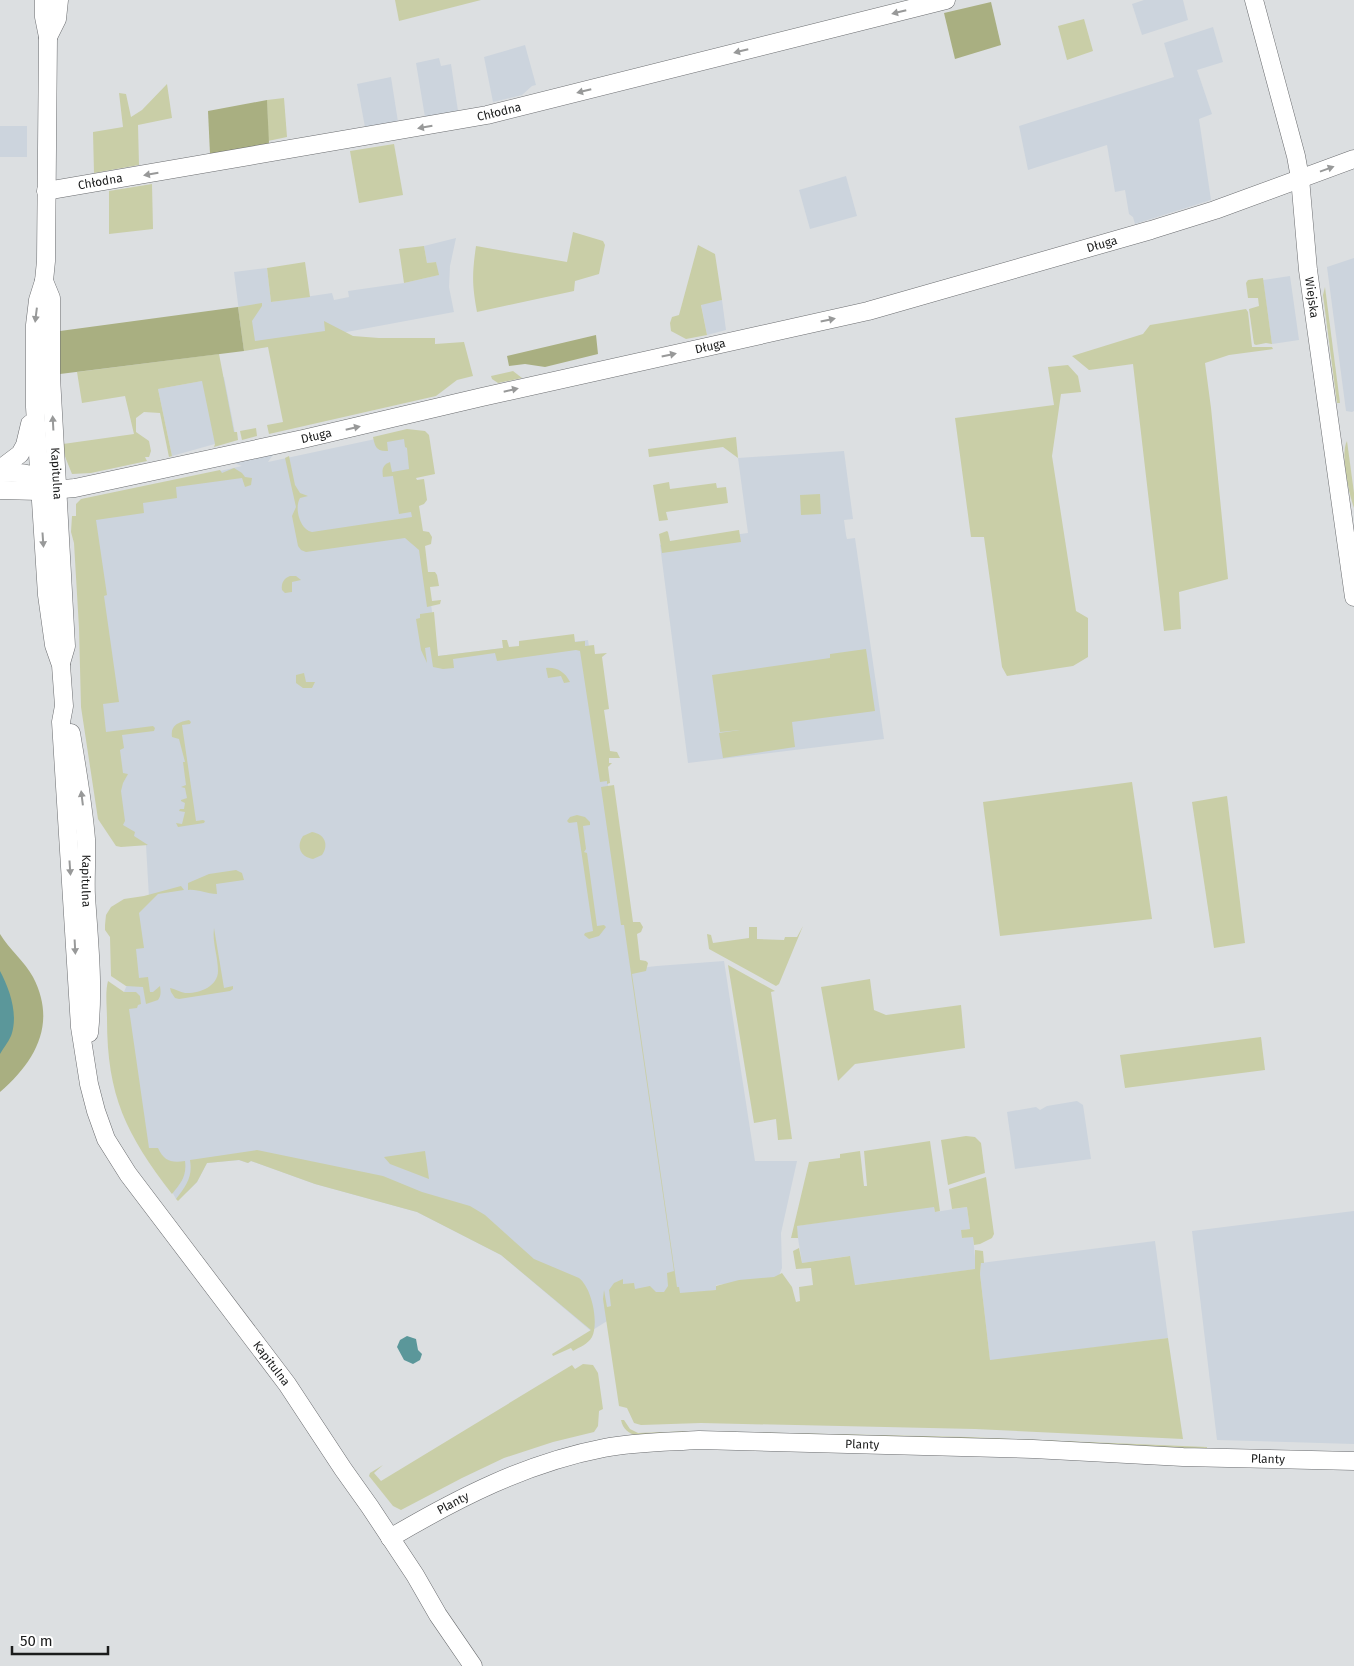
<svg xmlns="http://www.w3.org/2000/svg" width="1354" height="1666" viewBox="0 0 1354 1666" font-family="'Fira Sans',sans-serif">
  <rect width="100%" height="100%" fill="#dcdfe1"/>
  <g fill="#ccd4dd">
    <polygon points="1144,0 1183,0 1188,20 1142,35 1132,4"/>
    <polygon points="1213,27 1223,62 1197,70 1212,114 1199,119 1211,200 1135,224 1133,217 1129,214 1125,190 1115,192 1107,145 1028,170 1019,126 1174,77 1164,43"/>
    <polygon points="525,45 536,85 532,86 522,95 493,102 484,57"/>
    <polygon points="439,58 441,66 451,64 458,111 425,117 416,63"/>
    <polygon points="391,77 398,122 365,127 357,84"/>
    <rect x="0" y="126" width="27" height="31"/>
    <polygon points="846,176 857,216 810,229 799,190"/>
    <polygon points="456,238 450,266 449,287 454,312 244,351 234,272 267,268 271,302 332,293 334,300 349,297 348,291 404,283 438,275 436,262 427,263 424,246"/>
    <polygon points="1354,258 1354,411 1352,412 1346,411 1327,267"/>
    <polygon points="1290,276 1299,340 1272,344 1263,280"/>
    <polygon points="722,300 726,330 707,335 701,304"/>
    <polygon points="224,377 236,438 172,456 158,389"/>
    <polygon points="408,432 438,656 503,648 503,651 588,640 634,973 648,967 657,966 724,961 755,1161 797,1161 781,1233 782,1268 778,1278 716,1285 716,1290 646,1298 607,1307 605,1312 612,1318 591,1331 501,1255 417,1212 315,1184 251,1161 248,1163 239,1160 207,1163 197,1182 187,1192 176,1199 147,1146 117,1009 133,970 128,900 149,898 146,845 124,846 96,703 85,535 103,502 189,478 242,466 231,462 280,450 272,456 268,462"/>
    <polygon points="844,451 853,519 844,520 846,535 847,539 855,538 884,739 688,763 660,545 748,533 738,458"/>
    <polygon points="1077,1101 1083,1105 1091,1159 1015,1169 1007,1112 1036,1107 1040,1110 1047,1106"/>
    <polygon points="934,1206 935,1212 967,1207 970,1229 962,1230 962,1238 973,1236 976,1269 854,1285 849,1256 802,1263 796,1226"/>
    <polygon points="1354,1211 1354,1444 1217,1440 1192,1231"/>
    <polygon points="1155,1241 1168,1338 990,1361 980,1274 981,1263"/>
  </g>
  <g fill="#c9cea7">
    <polygon points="395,0 481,0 399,21"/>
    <polygon points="1084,19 1093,51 1067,60 1058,26"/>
    <polygon points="167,84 172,118 138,125 139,165 94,173 93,132 123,127 119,93 126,94 131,117 142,110"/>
    <polygon points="284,98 287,137 268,141 267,100"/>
    <polygon points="394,144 403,195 359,203 350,151"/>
    <polygon points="152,184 153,229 109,234 109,191"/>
    <path d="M 573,232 L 603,241 L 605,245 L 599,274 L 575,281 L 574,291 L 477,312 C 472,285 472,274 476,246 L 567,262 Z"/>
    <polygon points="698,245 715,254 722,300 701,305 707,335 686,339 671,331 670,323 672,317 679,315"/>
    <polygon points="424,246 427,263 436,262 439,275 404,283 399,249"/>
    <polygon points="305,262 310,297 271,302 267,268"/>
    <polygon points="1263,278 1272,344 1266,343 1256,345 1254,344 1249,309 1259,306 1258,298 1248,298 1246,283 1248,280"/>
    <polygon points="1325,287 1340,403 1337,403 1323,295"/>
    <polygon points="262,303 262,306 252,321 255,341 325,331 324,321 353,336 379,338 435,338 435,344 464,342 473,376 457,380 436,396 269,434 267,425 283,422 268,347 244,351 238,307"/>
    <polygon points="1246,309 1248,312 1252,347 1272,347 1273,349 1229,355 1205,363 1211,408 1228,579 1179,592 1181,629 1164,631 1133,364 1089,370 1072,356 1143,334 1150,325"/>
    <polygon points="219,354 234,432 237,432 238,440 214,447 215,444 202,381 158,389 172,456 169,457 160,413 144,412 136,418 136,432 149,441 151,451 149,457 145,457 147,461 91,473 72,474 62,449 63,444 134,434 125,396 82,403 77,372"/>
    <polygon points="1068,365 1078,376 1081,392 1061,394 1052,456 1076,611 1088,618 1088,657 1073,666 1007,676 1002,667 984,537 971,537 955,418 1054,405 1048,367"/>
    <polygon points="513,371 522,378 498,383 492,379 491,376"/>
    <polygon points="256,428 257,436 242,440 240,431"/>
    <path d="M 407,429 L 425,431 L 429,435 L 435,474 L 416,478 L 417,480 L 424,479 L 427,500 L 424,504 L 419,506 L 423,531 L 429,532 L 432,537 L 431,544 L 425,546 L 428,572 L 435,572 L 437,575 L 439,586 L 430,587 L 432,601 L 441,600 L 440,604 L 427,607 L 419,550 L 405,538 L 306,552 L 301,550 L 298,546 L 292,516 L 296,507 L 285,458 L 289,456 L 295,485 L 300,493 L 308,496 L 300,498 C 294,508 300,530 312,532 L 412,517 L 411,512 L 399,514 L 393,476 L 383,477 C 382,470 382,465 390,462 L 392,472 L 409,469 L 407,448 L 405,447 L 404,439 L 387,442 L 388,451 C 376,452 375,446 373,437 Z"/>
    <polygon points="736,437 738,458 723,447 649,457 648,449"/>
    <path d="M 1347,441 L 1354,493 L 1354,508 C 1349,494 1340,454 1347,441 Z"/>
    <polygon points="234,468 242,473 245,477 252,478 251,485 245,487 242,478 176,487 177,498 143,503 144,513 96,520 107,595 104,596 119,702 103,704 106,732 153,726 155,728 154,731 122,735 124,748 120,750 123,773 128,774 123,783 121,791 125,821 123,825 135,832 134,836 148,845 121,847 116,846 98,819 81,707 79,628 74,543 71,532 72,516 76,516 76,504 81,499 220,470 222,473"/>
    <polygon points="669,482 670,489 716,483 717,488 726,487 728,503 666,512 668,520 659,521 653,485"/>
    <polygon points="820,494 821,514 801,515 800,495"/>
    <polygon points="739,530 741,542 662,553 659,534 667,531 668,532 670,541"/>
    <path d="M 290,576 L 296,576 L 301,580 L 292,582 L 292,592 L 285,593 L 282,590 C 281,583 284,578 290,576 Z"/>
    <polygon points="434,612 438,656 503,648 502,640 507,640 509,647 519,646 519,641 574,634 575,642 585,641 585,646 594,645 595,654 607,653 602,657 609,709 604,710 610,751 617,752 620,758 609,758 609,763 612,763 608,767 610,783 607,784 607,781 600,782 580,651 576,650 497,661 495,653 453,659 454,668 443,669 433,667 430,647 425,648 427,663 421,650 416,619 420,618 420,614"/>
    <polygon points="866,649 875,711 792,722 795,747 723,758 719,733 740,730 720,732 712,675 830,658 830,654"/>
    <path d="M 546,668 C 557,667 565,672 570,682 L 564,683 L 561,676 L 548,678 Z"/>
    <polygon points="304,673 306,682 315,682 312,688 303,688 296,683 296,675"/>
    <path d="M 189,720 L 191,722 L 190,724 L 182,725 L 196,821 L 203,820 L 205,821 L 204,823 L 178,827 L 176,823 L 182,824 L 185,812 L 179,811 L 180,809 L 184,809 L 185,803 L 181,801 L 181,800 L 187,798 L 185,788 L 181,787 L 186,785 L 183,762 L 185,762 L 179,739 L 172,737 C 170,725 179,722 189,720 Z"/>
    <polygon points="1132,782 1152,919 1000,936 983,802"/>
    <polygon points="614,785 633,922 640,922 643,927 641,932 637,934 640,960 646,961 648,963 646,971 632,974 677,1287 679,1287 680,1293 716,1290 716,1286 739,1280 774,1277 782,1273 792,1287 796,1302 800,1301 799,1287 813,1285 811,1268 796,1269 793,1251 799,1248 802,1263 850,1256 855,1285 975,1269 975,1250 983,1251 984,1263 981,1263 980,1274 990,1360 1168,1338 1183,1439 975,1429 701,1423 641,1425 634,1423 627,1408 619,1406 603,1299 604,1290 607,1307 611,1306 609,1290 614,1283 623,1279 623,1284 634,1283 635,1289 650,1286 656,1292 664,1292 668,1286 667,1273 674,1271 624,925 621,925 601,787"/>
    <polygon points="1227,796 1245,943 1214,948 1192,802"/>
    <polygon points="577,815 585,817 590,822 590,825 583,826 586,849 584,852 587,853 597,926 604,925 606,927 599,936 589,939 584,935 585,933 593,931 577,822 569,823 567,821 570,817"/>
    <path d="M 312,832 C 325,834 329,845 322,855 L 313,859 C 300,857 296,846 303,836 Z"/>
    <path d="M 236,870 L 242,873 L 244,880 L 216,884 L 217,894 C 206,894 198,889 188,890 L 188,883 L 209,874 Z"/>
    <path d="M 181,886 L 184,890 L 158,894 L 139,913 L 144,948 L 136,949 L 139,978 L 148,977 L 150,992 L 153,992 L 160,986 C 161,992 161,996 158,1000 L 146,1004 L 143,987 L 126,986 L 111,976 L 110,937 L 105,930 L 105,925 L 106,915 L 111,907 L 124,899 L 144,896 Z"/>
    <polygon points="803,926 779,984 776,986 709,949 707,934 711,935 713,943 749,938 749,927 757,927 757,939 784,940 785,937 797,937"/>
    <path d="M 214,928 L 224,988 L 233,986 L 233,989 L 230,991 L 179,999 L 175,998 L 171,992 L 170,988 C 175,989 180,992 185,993 C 198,994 218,987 218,971 C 218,956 212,942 214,928 Z"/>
    <polygon points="728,965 775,991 771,992 792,1139 778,1140 776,1119 754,1123"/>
    <polygon points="870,979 874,1010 886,1015 961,1005 965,1048 855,1064 838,1081 821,987"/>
    <path d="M 108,981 L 124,992 L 136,992 L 140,996 L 141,1004 L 138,1005 L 137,1008 L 129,1009 L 149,1148 L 158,1148 C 164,1161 171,1163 185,1161 C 187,1176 181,1183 172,1194 C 126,1134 107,1096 107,1019 C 107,1007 105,992 108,981 Z"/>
    <polygon points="1261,1037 1265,1070 1125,1088 1120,1055"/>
    <polygon points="966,1136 975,1137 981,1143 985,1173 948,1185 941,1140"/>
    <polygon points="930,1141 940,1211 935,1212 934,1207 797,1226 798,1238 791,1238 809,1162 840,1158 840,1154 860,1151 864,1186 867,1186 864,1151"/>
    <path d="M 257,1150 L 383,1176 L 422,1192 L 470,1206 L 485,1215 L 534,1259 L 579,1278 C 592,1288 599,1323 592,1337 C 588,1344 580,1347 573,1351 L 571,1348 L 553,1356 L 552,1354 L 591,1330 L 501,1255 L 417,1212 L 315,1184 L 251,1161 L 248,1163 L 239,1160 L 207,1163 L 197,1182 L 178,1201 L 176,1199 C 186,1186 193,1177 190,1160 Z"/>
    <polygon points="425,1151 429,1179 390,1164 384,1157"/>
    <polygon points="986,1177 994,1234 992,1238 980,1244 974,1245 973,1237 962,1238 961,1230 970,1229 967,1207 952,1209 949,1189"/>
    <polygon points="583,1364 593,1365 598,1373 603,1409 599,1411 598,1426 594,1432 553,1442 504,1458 462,1478 401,1510 393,1506 369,1476 370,1473 383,1465 374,1473 381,1481 572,1365 575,1369"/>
    <path d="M 621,1420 L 624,1420 L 630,1429 L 638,1433 L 692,1431 L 967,1437 L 1207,1447 L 1207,1451 L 637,1436 C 628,1433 623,1429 621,1420 Z"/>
  </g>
  <g fill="#a9af81">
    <polygon points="991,2 1001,45 955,59 944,13"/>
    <polygon points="267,100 269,144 210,154 208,111"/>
    <polygon points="238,307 244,351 60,374 60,331"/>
    <polygon points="596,335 598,354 545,367 525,364 509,366 507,356"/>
    <path d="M 0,934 C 9,949 25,962 33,977 C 57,1023 36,1061 0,1092 Z"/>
  </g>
  <g fill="#5b979a">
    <path d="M 0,971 C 9,988 18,1012 12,1033 C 10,1040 4,1047 0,1054 Z"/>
    <polygon points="407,1336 416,1339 418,1350 422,1354 420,1360 413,1364 404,1360 397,1347 400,1340"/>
  </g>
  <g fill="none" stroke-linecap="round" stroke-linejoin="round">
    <g stroke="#6a6c6f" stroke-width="19">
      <g id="minor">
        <path id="s1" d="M 44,0 L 44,17 L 48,37 L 46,261 L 44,281 L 38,300 L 35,325 L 35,407 L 47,595 L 54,645 L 61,665 L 64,706 L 61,722 L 80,1027 L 89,1084 L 96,1111 L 106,1139 L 128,1174 L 287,1384 L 343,1469 L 370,1507 L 415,1575 L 438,1615 L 473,1666"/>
        <path id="s2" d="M 1254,0 L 1296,156 L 1300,178 L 1308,270 L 1354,597"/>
        <polyline points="48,37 57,19 59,0"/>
        <path id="s3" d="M 46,191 L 487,115 L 946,0"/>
        <path id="s4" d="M 44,281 L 51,298 L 51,377 L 66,646 L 61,663"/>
        <polyline points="0,469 20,454 25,445 30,424"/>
        <path d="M 0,473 C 17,472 31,472 46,482"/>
        <path id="s5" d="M 0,490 L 39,491 L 75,488 L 303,439 L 482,397 L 868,311 L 1151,230 L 1215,210 L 1354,159"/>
        <path id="s6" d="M 71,733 C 77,768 83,803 86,839 C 87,858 85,877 86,896 C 89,942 94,987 89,1033"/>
        <path id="s7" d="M 390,1538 C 458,1498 526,1463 604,1448 C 635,1442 667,1442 699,1440 L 1033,1449 L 1183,1457 L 1354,1461"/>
      </g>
    </g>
    <use href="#minor" stroke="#fff" stroke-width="18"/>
  </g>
  <defs><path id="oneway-solid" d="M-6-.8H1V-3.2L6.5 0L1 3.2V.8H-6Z" transform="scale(1.25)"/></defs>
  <g fill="#989999">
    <use href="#oneway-solid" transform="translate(899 12) rotate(166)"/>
    <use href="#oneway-solid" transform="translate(741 51) rotate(166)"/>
    <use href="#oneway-solid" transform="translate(584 91) rotate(166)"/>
    <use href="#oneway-solid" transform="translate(425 127) rotate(170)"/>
    <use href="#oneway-solid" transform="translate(1327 169) rotate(-20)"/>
    <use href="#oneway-solid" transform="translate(151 174) rotate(170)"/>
    <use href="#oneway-solid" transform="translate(36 315) rotate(97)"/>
    <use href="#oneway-solid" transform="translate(828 320) rotate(-12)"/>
    <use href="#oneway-solid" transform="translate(669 355) rotate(-12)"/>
    <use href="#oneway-solid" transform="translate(511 390) rotate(-13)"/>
    <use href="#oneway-solid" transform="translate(53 423) rotate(-93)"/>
    <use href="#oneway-solid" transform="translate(353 428) rotate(-13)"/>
    <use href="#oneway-solid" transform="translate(43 540) rotate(86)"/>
    <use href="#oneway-solid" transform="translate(82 798) rotate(-97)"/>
    <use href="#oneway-solid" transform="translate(70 868) rotate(86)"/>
    <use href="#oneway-solid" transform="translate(75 947) rotate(87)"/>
  </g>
  <g text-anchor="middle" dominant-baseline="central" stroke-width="4" stroke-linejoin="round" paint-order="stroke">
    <g font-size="12" fill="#1b1c1c" stroke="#fff">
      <text stroke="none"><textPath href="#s3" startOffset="460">Chłodna</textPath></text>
      <text stroke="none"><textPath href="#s3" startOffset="55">Chłodna</textPath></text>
      <text stroke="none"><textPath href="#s5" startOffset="1131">Długa</textPath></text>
      <text stroke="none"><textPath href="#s2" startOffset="304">Wiejska</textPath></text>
      <text stroke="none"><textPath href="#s5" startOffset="726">Długa</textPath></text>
      <text stroke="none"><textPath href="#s5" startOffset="322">Długa</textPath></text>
      <text stroke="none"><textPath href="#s4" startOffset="194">Kapitulna</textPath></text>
      <text stroke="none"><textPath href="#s6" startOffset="149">Kapitulna</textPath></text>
      <text stroke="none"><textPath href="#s1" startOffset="1426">Kapitulna</textPath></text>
      <text stroke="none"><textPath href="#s7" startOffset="492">Planty</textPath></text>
      <text stroke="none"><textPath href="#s7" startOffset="898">Planty</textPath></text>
      <text stroke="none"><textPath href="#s7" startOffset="72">Planty</textPath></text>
    </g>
  </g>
  <path d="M12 1646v8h96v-8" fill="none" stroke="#1b1c1c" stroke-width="2.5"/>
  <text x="20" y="1646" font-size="15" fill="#1b1c1c" stroke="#ffffff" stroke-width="4" paint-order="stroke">50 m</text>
</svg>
